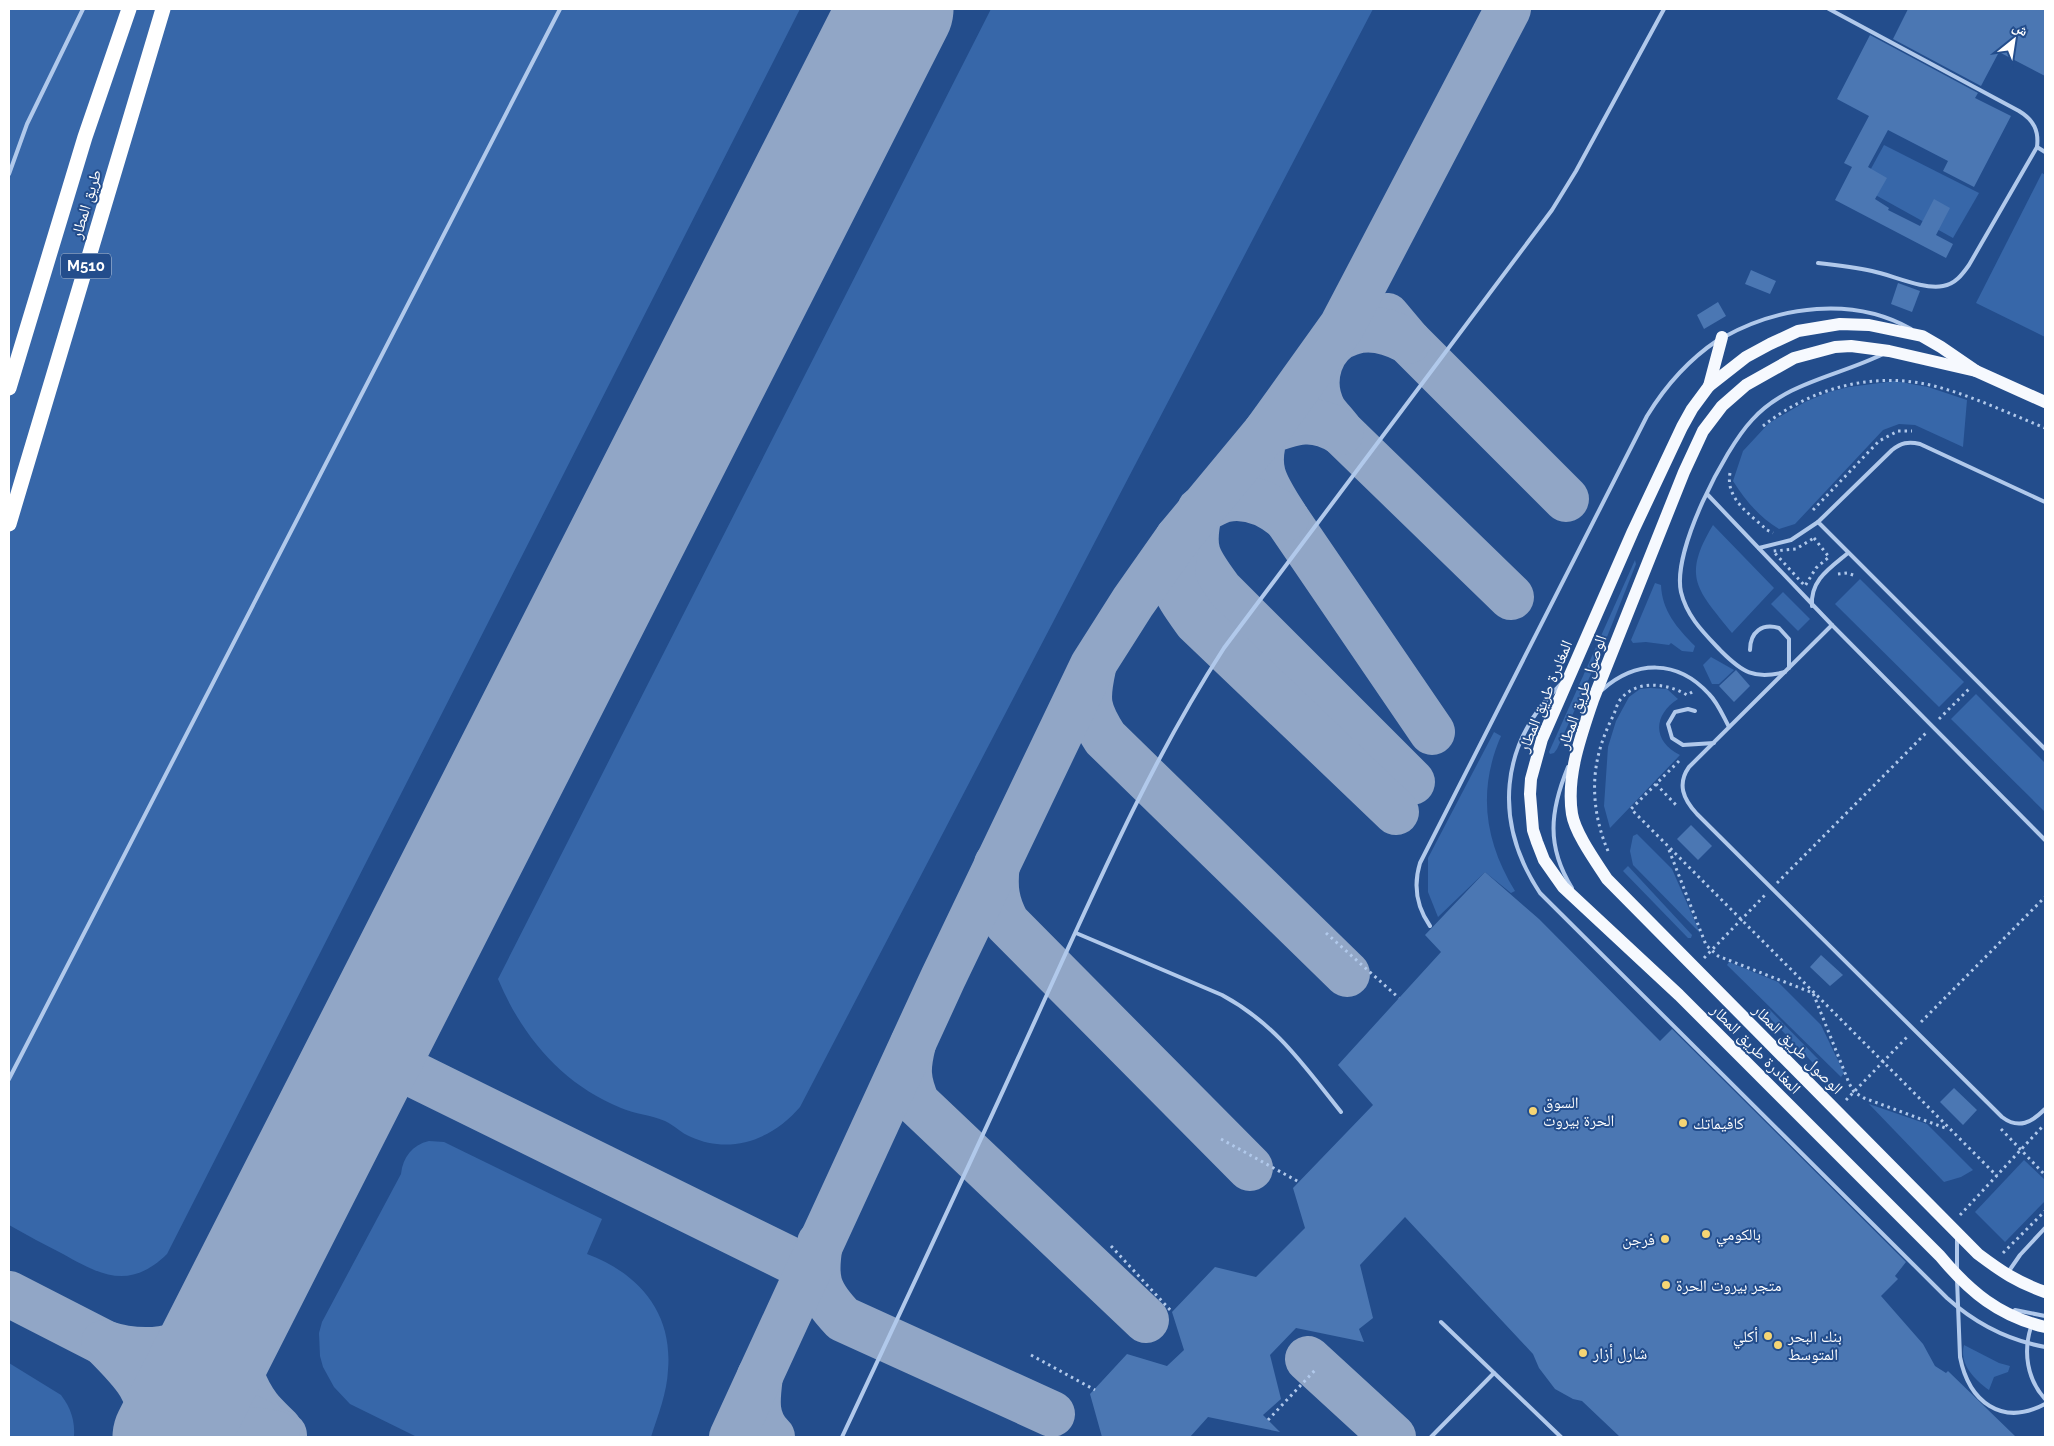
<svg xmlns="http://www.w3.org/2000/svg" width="2054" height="1446" viewBox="0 0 2054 1446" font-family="Raleway,'Noto Naskh Arabic',sans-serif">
  <rect width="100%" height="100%" fill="#234d8c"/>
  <g fill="#3767a9">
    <path d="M 9,9 L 800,9 L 167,1254 C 130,1290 102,1276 63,1254 C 45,1245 27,1235 9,1225 Z"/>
    <path d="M 991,9 L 1373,9 L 800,1107 C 773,1139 731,1155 691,1137 C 681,1133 674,1125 665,1121 C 651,1115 635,1114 621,1108 C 562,1084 522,1036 498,979 Z"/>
    <polygon points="1884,145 1979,193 1953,238 1861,187"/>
    <polygon points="2042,173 2045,175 2045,337 1976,303"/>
    <path d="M 1895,381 L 1928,387 L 1967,400 L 1963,447 L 1915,425 L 1899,424 L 1883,430 L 1795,524 L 1779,529 C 1759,517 1746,501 1733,481 L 1743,451 L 1769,423 L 1805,402 L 1829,392 L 1849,387 Z"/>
    <path d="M 1713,525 L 1774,588 L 1732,633 C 1698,590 1681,578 1713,525 Z"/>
    <polygon points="1635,560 1636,564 1601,652 1557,749 1554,753 1550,754 1549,752"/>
    <polygon points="1860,579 1964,682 1939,707 1835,604"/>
    <path d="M 1655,583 L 1661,585 C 1662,611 1677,628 1695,646 L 1693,652 L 1682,651 L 1671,643 L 1669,645 L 1646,642 L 1633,643 L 1631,640 Z"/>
    <polygon points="1783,592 1810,619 1798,631 1771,604"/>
    <polygon points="1711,657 1734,670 1719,684 1712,684 1703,665"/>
    <path d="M 1650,688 L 1667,689 L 1678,699 C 1653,715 1652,741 1680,755 L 1610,828 L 1604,806 L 1608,747 L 1616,721 L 1629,697 L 1640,689 Z"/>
    <polygon points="1976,694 2045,763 2045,812 1951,719"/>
    <path d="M 1494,732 L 1501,736 C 1477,791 1485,842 1515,891 L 1511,893 L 1485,872 L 1438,917 L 1428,892 L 1428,858 Z"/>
    <polygon points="1637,834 1672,869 1700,933 1633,865 1630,851 1633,836"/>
    <polygon points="1628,866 1692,935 1691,938 1688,938 1623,871"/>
    <polygon points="1729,962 1778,982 1821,1025 1844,1073 1841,1077 1727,965"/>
    <polygon points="1769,1009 1819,1060 1814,1064 1765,1013"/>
    <polygon points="1869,1104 1927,1124 1973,1170 1961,1177 1944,1182"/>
    <path d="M 429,1141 L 444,1142 L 602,1219 L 587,1254 C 638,1273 673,1312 668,1370 C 667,1393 658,1415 651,1437 L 417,1437 L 350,1404 L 334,1387 L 323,1367 L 320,1356 L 319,1333 L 322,1322 L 401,1174 C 403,1157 412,1145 429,1141 Z"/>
    <polygon points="2024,1160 2045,1180 2045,1201 2005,1242 1975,1212"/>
    <path d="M 1964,1345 L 1999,1363 L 2010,1366 L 2008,1372 L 1994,1377 L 1989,1390 C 1974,1379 1959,1364 1964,1345 Z"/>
    <path d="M 9,1363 L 61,1395 C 71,1408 75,1421 74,1437 L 9,1437 Z"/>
  </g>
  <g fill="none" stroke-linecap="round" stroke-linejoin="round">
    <g stroke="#91a6c6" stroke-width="46">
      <polyline points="1387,316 1408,341 1566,499"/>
      <path d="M 1408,341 C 1391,332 1371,326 1352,332 C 1319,341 1308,382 1324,411 C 1329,418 1336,425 1341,432 L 1511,597"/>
      <path d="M 1341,432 C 1313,415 1295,421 1266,432 C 1253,470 1266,486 1286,518 L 1432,732"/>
      <path d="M 1286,518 C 1269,504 1248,495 1226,499 C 1218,501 1208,507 1200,510 C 1190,550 1197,559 1220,590 L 1412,782"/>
      <path d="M 1178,538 C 1167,580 1171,586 1196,621 L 1396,812"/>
      <path d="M 1093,668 C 1086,700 1087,710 1105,738 L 1347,974"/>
      <path d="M 997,864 C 994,887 996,903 1007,923 L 1250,1168"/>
      <path d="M 913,1044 C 907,1068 907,1080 917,1103 L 1146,1320"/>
      <polyline points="366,1051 809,1269"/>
      <path d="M 278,1224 C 251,1283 212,1345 258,1407 C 264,1415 272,1422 279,1429"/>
      <path d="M 820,1243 C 814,1279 817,1292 843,1319 L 1052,1414"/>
      <polyline points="9,1294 284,1435"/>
      <polyline points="1308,1359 1393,1437"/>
      <path d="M 760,1376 C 757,1399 754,1420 772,1437"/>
      <path d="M 155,1437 C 152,1391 135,1374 104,1343 C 159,1361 201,1344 239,1302"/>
      <polyline points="209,1437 255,1430 277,1434"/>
      <polyline points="732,1437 943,978 1093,665 1133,602 1178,538 1266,432 1342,326 1508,9"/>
    </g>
    <polyline stroke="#91a6c6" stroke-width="115" points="170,1437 896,9"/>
  </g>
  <g fill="#4b77b3">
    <polygon points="1908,9 2045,9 2045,76 1999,52 1981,86 1893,39"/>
    <polygon points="1870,35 1978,93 1975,98 2011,116 1974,187 1943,171 1948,161 1888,130 1868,167 1887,178 1875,199 1889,208 1888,210 1920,226 1934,199 1950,208 1936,235 1953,244 1946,258 1835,200 1852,167 1844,163 1869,116 1837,99"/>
    <polygon points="1751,270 1776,281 1770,294 1745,284"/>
    <polygon points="1898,283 1920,291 1912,312 1891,304"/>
    <polygon points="1718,302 1726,316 1704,329 1697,315"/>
    <polygon points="1736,670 1750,686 1734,702 1719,686"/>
    <polygon points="1691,825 1712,846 1698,860 1677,839"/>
    <polygon points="1485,872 1539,919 1660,1041 1672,1029 1906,1262 1895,1276 1898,1279 1881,1296 1923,1344 1935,1366 1946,1373 1948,1371 2016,1437 1620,1437 1582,1401 1573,1399 1555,1389 1539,1368 1533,1354 1405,1217 1360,1265 1373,1318 1359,1329 1364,1342 1296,1328 1270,1355 1281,1399 1263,1415 1280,1432 1208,1417 1190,1437 1102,1437 1090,1394 1127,1354 1167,1366 1184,1350 1172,1312 1215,1267 1256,1277 1305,1228 1293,1188 1373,1105 1338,1065 1441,952 1425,935"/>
    <polygon points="1821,955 1843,975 1830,986 1810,967"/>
    <polygon points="1954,1088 1977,1110 1963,1125 1940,1102"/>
  </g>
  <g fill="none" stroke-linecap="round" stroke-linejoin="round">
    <g stroke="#b1c9eb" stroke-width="3" stroke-dasharray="2.5 4" stroke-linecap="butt">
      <path d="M 1763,426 C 1812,387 1877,370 1938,387 C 1975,397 2010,414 2045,428"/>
      <path d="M 1730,473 C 1725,499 1751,515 1767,530 L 1773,533"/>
      <polyline points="1813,510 1879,441 1898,431 1912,431"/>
      <polygon points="1814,538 1829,557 1816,568 1805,586 1773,551 1796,549"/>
      <polyline points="1838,574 1847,573 1856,576"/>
      <polyline points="1939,719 1970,688"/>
      <polyline points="1679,761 1631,809 1997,1176"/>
      <polyline points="1656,784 1676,805"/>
      <polyline points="1669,850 1706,945 1718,956 1813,993 1849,1083 1854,1092 1864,1098 1948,1129"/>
      <path d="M 1608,851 C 1598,828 1593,802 1595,776 C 1597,753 1604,734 1614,714 C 1616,709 1617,704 1620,700 C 1636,679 1667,683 1687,695 L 1694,691"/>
      <polyline points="1777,883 1926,733"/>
      <polyline points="1326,933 1399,998"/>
      <polyline points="1704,958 1766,894"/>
      <polyline points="1921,1022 2045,897"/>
      <polyline points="1846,1100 1908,1036"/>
      <polyline points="2001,1129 2045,1175"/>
      <polyline points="1221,1139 1299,1182"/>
      <polyline points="1960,1215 2042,1127"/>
      <polyline points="1111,1246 1172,1312"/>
      <polyline points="2003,1253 2045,1211"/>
      <polyline points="1031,1355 1095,1390"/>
      <polyline points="1268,1420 1317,1368"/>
    </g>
    <g stroke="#b1c9eb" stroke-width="4">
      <polyline points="2037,147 2045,152"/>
      <polyline points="9,174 27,124 83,9"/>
      <path d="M 1818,263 C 1836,265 1854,267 1872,271 C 1892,275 1923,290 1943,286 C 1955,284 1962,275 1969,265 L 2037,147 C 2039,131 2034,120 2019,111 L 1829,9"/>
      <path d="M 1724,337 C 1780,306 1853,296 1911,329"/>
      <polyline points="1707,494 1832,625"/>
      <path d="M 2045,502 L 1920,444 C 1908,441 1901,443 1892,450 L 1818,522 L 2045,749"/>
      <polyline points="1759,548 1791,540 1818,522"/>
      <path d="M 1812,606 C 1810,580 1830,568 1848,553"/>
      <path d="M 1750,650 C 1750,632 1762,623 1779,628 L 1789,639 L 1789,668"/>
      <path d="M 1785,672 C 1754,680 1742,672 1721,651 C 1704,633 1687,617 1681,592 C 1672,551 1724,450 1752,420 C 1786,382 1839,376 1883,354"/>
      <path d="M 1561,684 C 1499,744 1493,822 1540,893 L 1947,1298 C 1976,1324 2007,1340 2045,1347"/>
      <path d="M 1602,690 C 1636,660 1677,659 1709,694 C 1718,703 1723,716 1729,727"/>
      <polyline points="1695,711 1688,709 1675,712 1668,724 1672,738 1683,745 1714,743"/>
      <path d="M 1568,767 C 1550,811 1546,846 1572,888"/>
      <path d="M 2045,840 L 1832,625 L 1689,767 C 1677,784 1683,799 1697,814 L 2002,1117 C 2019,1130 2032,1122 2045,1109"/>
      <path d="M 1430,926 C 1416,906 1413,886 1420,863 L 1647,416 C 1666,385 1688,360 1718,340"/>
      <path d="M 1076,933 L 1222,995 C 1276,1024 1304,1066 1341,1112"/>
      <polyline points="9,1079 560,9"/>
      <polyline points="1957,1270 1957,1237"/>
      <polyline points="2009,1271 2020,1255 2045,1228"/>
      <path d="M 1957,1279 L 1960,1357 C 1969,1402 2002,1427 2045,1404"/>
      <polyline points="2015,1310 2045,1316"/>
      <polyline points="1441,1322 1561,1437"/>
      <path d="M 2031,1327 C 2023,1352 2027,1379 2045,1399"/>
      <path d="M 842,1437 C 910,1292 978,1147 1044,1001 C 1099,881 1152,759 1224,648 L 1552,210 L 1576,171 L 1664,9"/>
      <polyline points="1431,1437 1494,1373"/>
    </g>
    <g stroke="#f6f9fe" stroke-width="12">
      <path d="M 1976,371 L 1941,347 L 1922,336 L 1869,325 L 1840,324 L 1798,331 L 1770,344 L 1746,357 L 1709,386 L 1692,409 L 1682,427 L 1633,531 L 1542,739 L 1531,779 L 1530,794 L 1533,830 L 1537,842 L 1544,860 L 1563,887 L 1679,995 L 1940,1256 C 1970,1292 1999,1316 2045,1327"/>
      <polyline points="1709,386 1722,337"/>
      <path d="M 2045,402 L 1976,371 L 1889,351 L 1851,346 L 1835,347 L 1794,358 L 1746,385 L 1722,406 L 1703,431 L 1684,472 L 1593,700 C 1581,736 1566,776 1572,814 C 1575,833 1596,862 1607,879 L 1978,1254 C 2002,1272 2017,1282 2045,1292"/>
    </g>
    <g stroke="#fff" stroke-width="15">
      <polyline points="9,388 85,137 129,9"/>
      <polyline points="9,524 163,9"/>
    </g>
  </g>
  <g fill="#f6d574" stroke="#234d8c" stroke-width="2">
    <circle cx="1533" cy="1111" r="5"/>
    <circle cx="1683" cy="1123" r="5"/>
    <circle cx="1706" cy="1234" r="5"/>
    <circle cx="1665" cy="1239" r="5"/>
    <circle cx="1666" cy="1285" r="5"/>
    <circle cx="1768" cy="1336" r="5"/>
    <circle cx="1778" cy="1345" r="5"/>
    <circle cx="1583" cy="1353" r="5"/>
  </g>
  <g text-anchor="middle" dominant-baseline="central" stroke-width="4" stroke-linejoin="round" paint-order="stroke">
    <rect fill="#234d8c" stroke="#bdcadc" stroke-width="1" x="61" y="253.5" width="50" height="25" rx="4"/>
    <g font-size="15" font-weight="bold" fill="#fff">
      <text x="86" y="266">M510</text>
    </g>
    <g font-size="16" fill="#fff" stroke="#234d8c">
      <text transform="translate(86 204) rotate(-73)">طريق المطار</text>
      <text transform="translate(1582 692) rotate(-71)">الوصول طريق المطار</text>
      <text transform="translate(1545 696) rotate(-68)">المغادرة طريق المطار</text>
      <text transform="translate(1756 1049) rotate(45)">المغادرة طريق المطار</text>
      <text transform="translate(1798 1049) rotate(45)">الوصول طريق المطار</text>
    </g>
    <g font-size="16" fill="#fff" stroke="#234d8c" text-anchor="start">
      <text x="1543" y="1102">السوق<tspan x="1543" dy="18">الحرة بيروت</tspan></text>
      <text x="1693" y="1123">كافيماتك</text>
      <text x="1716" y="1234">بالكومي</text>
      <text x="1655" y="1239" text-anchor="end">فرجن</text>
      <text x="1676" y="1285">متجر بيروت الحرة</text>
      <text x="1758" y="1336" text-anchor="end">أكلي</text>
      <text x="1788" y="1336">بنك البحر<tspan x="1788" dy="18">المتوسط</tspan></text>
      <text x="1593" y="1353">شارل أزار</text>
    </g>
  </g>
  <rect width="2054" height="1446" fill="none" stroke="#ffffff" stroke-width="20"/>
  <g transform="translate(2014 40) rotate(30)" stroke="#234d8c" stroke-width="4" paint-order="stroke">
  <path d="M0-4L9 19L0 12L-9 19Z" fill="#ffffff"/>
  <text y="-8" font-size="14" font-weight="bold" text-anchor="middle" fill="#ffffff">ش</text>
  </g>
</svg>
